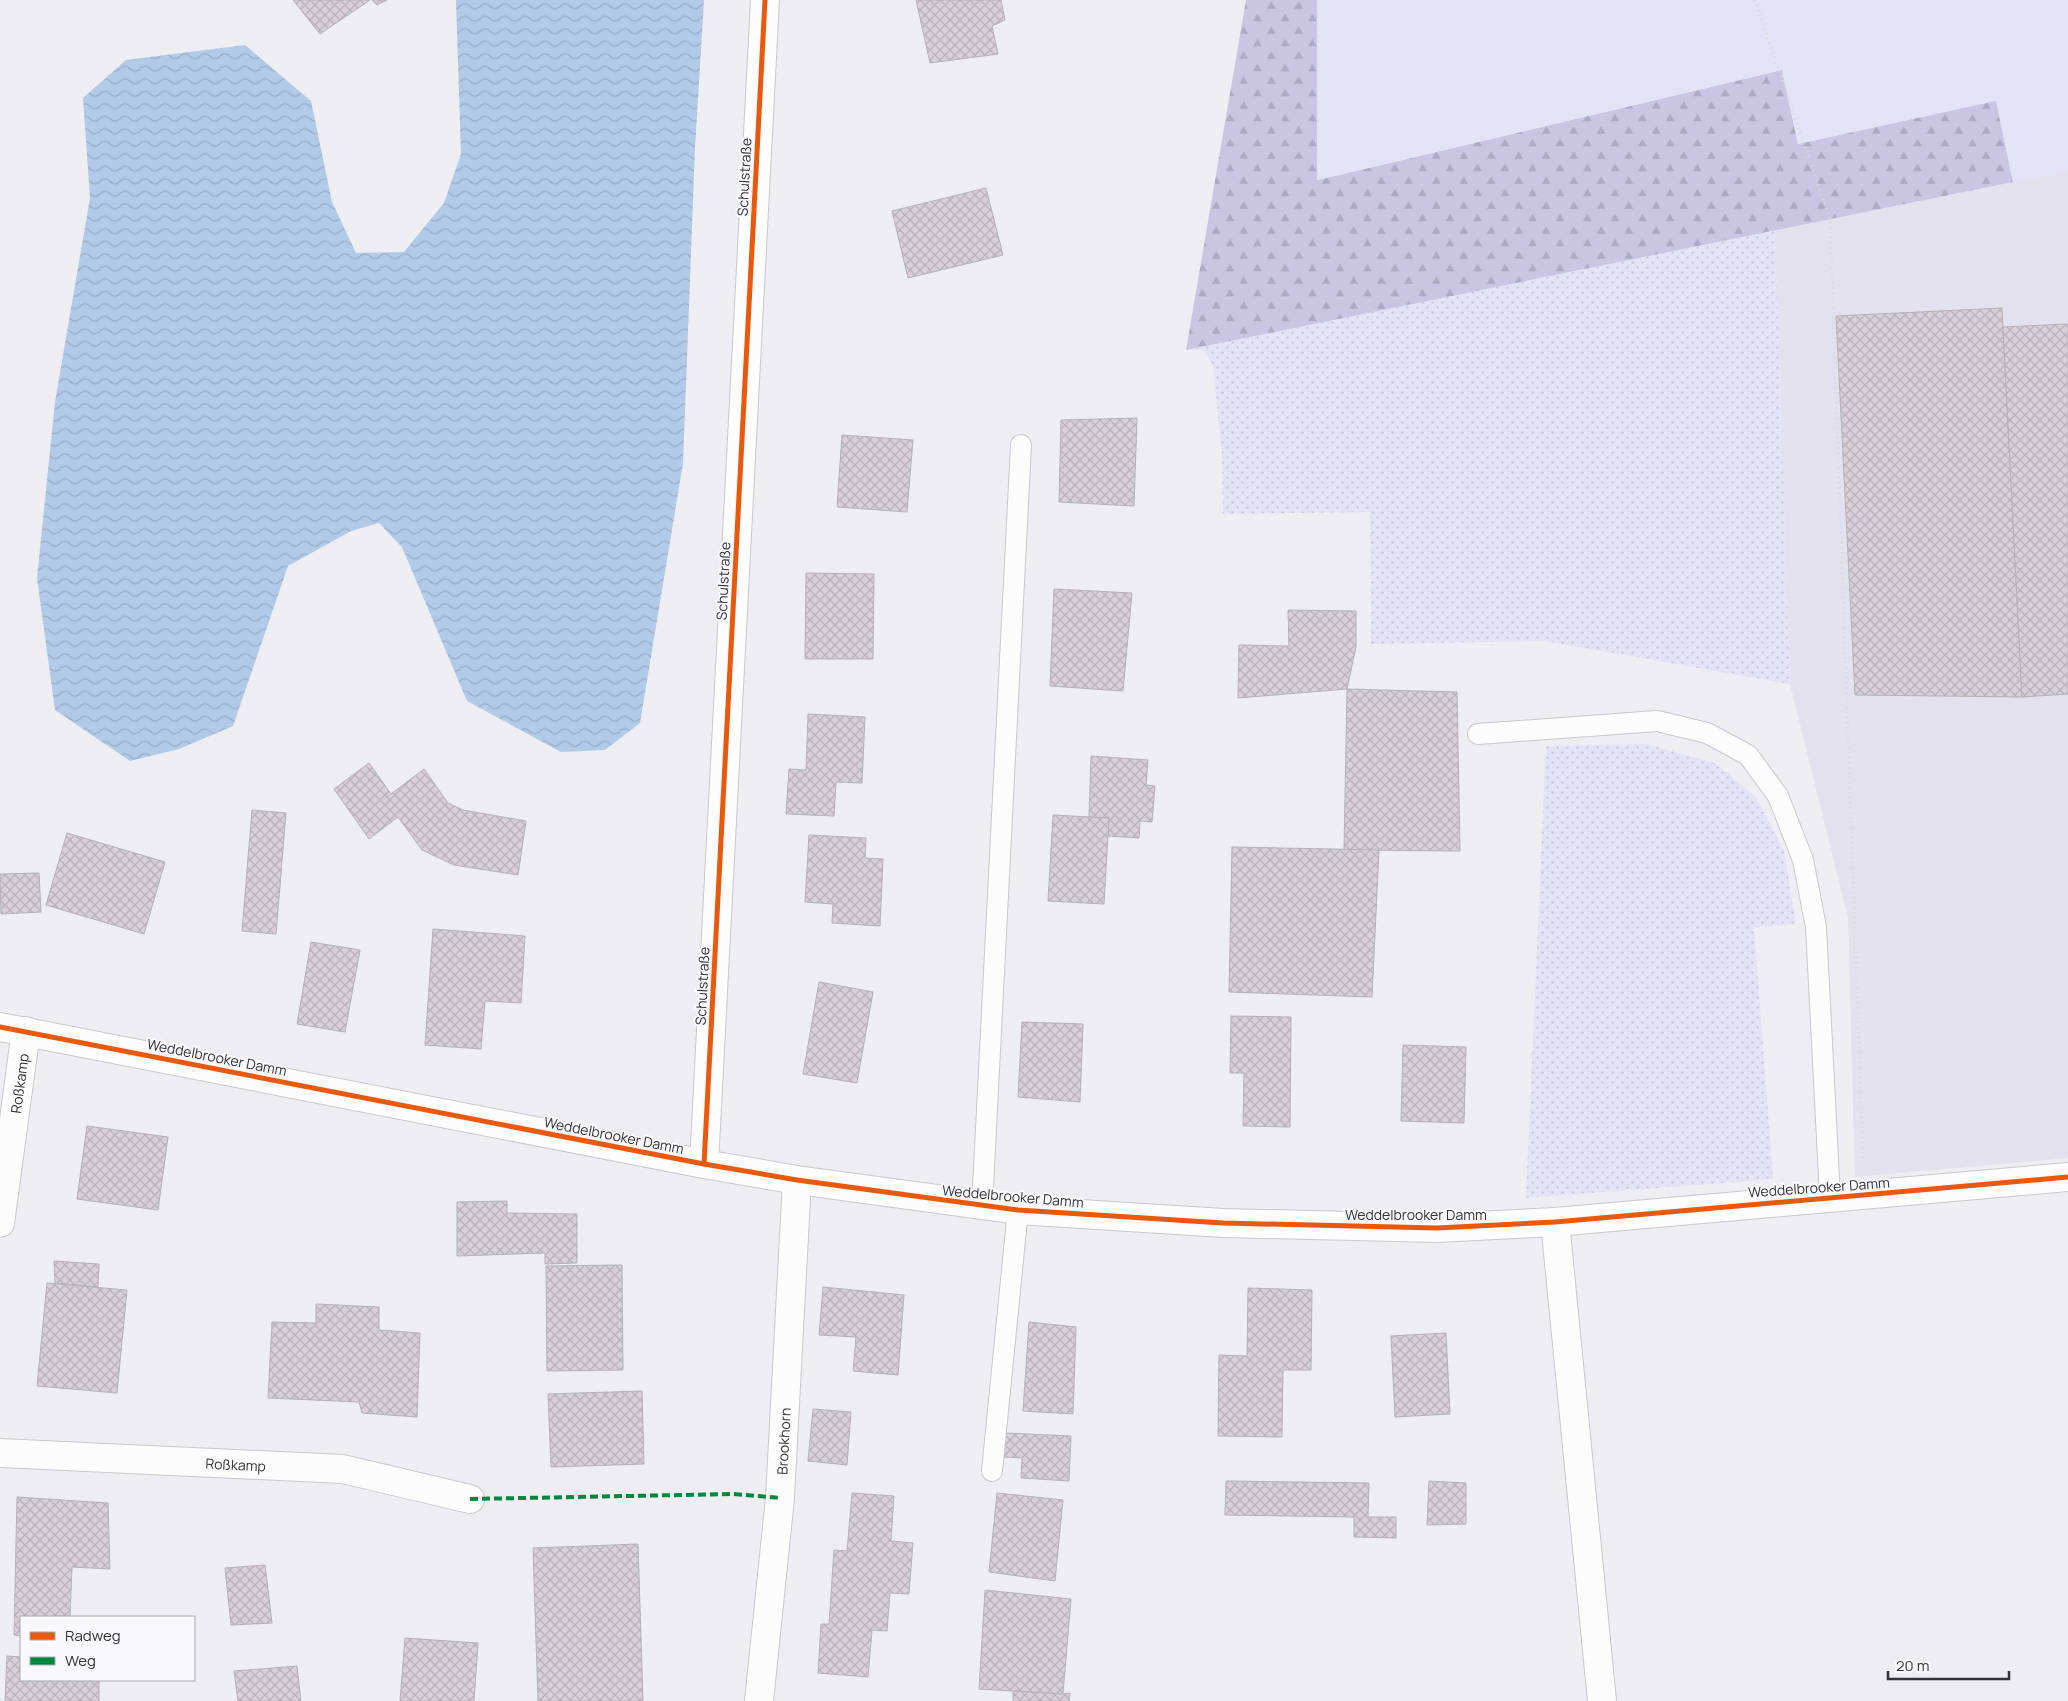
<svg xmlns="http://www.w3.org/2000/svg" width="2068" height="1701" viewBox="0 0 2068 1701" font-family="Manrope,sans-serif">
  <defs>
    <pattern id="grass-dots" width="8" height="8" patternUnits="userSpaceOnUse" patternTransform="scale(1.25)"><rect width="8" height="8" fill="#e4e2f6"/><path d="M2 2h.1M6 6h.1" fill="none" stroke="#c4c2d4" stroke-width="1.8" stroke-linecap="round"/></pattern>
    <pattern id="forest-firs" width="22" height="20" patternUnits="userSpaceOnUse" patternTransform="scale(1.25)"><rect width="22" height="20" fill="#c9c5e3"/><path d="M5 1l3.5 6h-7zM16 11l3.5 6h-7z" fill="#adaac3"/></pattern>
    <pattern id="water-waves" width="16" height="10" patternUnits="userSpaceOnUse" patternTransform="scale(1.25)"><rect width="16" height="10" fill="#b1cae8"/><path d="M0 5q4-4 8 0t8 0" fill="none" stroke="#99aec8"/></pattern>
    <pattern id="building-cross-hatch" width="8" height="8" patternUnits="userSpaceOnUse" patternTransform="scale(1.25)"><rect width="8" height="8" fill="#d8cfd8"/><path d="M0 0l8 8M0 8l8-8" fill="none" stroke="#bab2ba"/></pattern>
  </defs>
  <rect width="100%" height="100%" fill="#ededf2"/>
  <polygon fill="#e2e1ed" points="2068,171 2068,1158 1855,1177 1848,917 1790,684 1775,230"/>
  <g fill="url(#grass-dots)">
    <polygon points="1775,230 1790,684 1545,641 1371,644 1370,512 1223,514 1222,455 1213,366 1205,350 1186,350"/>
    <polygon points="1646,744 1715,763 1756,797 1784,851 1796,924 1754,927 1773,1179 1526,1198 1546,746"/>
  </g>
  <polygon fill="url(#forest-firs)" points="1246,0 1317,0 1318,180 1782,70 1798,144 1996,100 2013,182 1186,350"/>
  <polygon fill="#e4e2f6" points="1317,0 2068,0 2068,171 2013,182 1996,101 1798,144 1782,70 1317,180"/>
  <polygon fill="url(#water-waves)" points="456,0 704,0 695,148 683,463 640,723 605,750 561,752 467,701 402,547 379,523 351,531 288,566 233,726 179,749 130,761 55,710 37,578 55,402 90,198 83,98 126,60 245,45 311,101 332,202 356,253 404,252 444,203 461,154"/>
  <g fill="url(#building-cross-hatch)" stroke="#b4b2b6">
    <polygon points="293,0 370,0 320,34"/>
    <polygon points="372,0 387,0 377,5"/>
    <polygon points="916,0 1001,0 1005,20 992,26 998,54 930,63"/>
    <polygon points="986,188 1003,255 908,278 892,211"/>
    <polygon points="2002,308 2022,697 1855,695 1836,316"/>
    <polygon points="2068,324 2068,694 2022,697 2003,327"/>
    <polygon points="1137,418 1134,506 1059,502 1061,420"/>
    <polygon points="842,435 913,440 907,512 837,507"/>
    <polygon points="806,573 874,574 873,659 805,659"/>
    <polygon points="1054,589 1132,593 1123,691 1050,686"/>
    <polygon points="1288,610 1356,611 1356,647 1347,689 1238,698 1239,645 1289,646"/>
    <polygon points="1347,689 1457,692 1460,851 1344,850"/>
    <polygon points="808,714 865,717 862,783 836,782 834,816 786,814 789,769 806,770"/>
    <polygon points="1091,756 1148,760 1146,785 1155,786 1152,822 1140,821 1139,838 1108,836 1109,818 1089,817"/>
    <polygon points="369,763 391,794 424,769 448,803 463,810 526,821 518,875 454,865 422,850 398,817 369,839 334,789"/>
    <polygon points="252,810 286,813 276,934 242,931"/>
    <polygon points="1053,815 1109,818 1104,904 1048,901"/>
    <polygon points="67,833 165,862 144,934 46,905"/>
    <polygon points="809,835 866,838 865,858 883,859 880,926 832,923 833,904 805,902"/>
    <polygon points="1232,847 1379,850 1372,997 1229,992"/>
    <polygon points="39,873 41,912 1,914 0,874"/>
    <polygon points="433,929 525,936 521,1003 485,1001 481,1049 425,1045"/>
    <polygon points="311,942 360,950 345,1032 297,1024"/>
    <polygon points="819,982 873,992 857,1083 803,1074"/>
    <polygon points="1231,1016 1291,1017 1290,1127 1243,1126 1244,1073 1230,1073"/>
    <polygon points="1022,1022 1083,1024 1080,1102 1018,1097"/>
    <polygon points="1403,1045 1466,1047 1464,1123 1401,1121"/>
    <polygon points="87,1126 168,1137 158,1210 77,1199"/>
    <polygon points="507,1201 507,1213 577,1214 577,1263 545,1264 545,1253 457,1256 457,1202"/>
    <polygon points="54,1261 99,1264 98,1287 55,1283"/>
    <polygon points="622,1265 623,1370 547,1371 546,1266"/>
    <polygon points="47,1283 127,1290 117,1393 37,1386"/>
    <polygon points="823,1287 904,1295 898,1375 853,1371 856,1337 819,1335"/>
    <polygon points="1248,1288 1312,1290 1311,1370 1283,1370 1282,1437 1218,1436 1219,1355 1247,1356"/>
    <polygon points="316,1304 379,1307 379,1330 420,1333 417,1417 362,1413 359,1402 268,1398 272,1322 316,1323"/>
    <polygon points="1029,1322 1076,1327 1073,1414 1023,1411"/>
    <polygon points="1446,1333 1450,1414 1395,1417 1391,1336"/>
    <polygon points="642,1391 644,1464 551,1467 548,1394"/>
    <polygon points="813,1409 851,1412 847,1465 808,1461"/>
    <polygon points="1005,1433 1071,1436 1069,1481 1021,1478 1022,1458 1003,1457"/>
    <polygon points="1226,1481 1369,1483 1368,1517 1396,1517 1396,1538 1354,1537 1354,1517 1225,1515"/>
    <polygon points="1429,1481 1466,1483 1466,1524 1427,1525"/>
    <polygon points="852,1493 894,1496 891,1541 913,1543 909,1594 890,1593 887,1631 872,1630 868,1677 818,1673 821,1624 829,1624 834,1550 847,1551"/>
    <polygon points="997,1493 1063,1500 1055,1581 989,1572"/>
    <polygon points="17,1497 108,1503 110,1569 72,1567 70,1617 21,1617 21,1636 14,1635"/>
    <polygon points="638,1544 643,1701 538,1701 533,1548"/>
    <polygon points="265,1565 272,1623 231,1625 225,1568"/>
    <polygon points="985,1590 1071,1599 1063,1694 979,1689"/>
    <polygon points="405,1638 478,1643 474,1701 400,1701"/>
    <polygon points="7,1656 21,1657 21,1680 99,1680 99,1701 5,1701"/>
    <polygon points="297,1666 301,1701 238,1701 234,1671"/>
    <polygon points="1013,1691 1063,1694 1070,1693 1069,1701 1013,1701"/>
  </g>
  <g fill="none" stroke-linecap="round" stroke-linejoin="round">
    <g stroke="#c9c9cd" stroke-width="22">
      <g id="lane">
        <polyline points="1478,734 1657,721 1707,733 1748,755 1778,796 1803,860 1816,927 1830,1197"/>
        <polyline points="982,1207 1021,445"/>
        <polyline points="992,1471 1018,1210"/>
      </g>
    </g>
    <g stroke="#c9c9cd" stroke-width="30">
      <g id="street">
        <polyline points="704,1164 765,0"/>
        <polyline points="1555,1222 1602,1701"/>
        <path id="s1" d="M 0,1223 L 26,1031"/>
        <path id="s2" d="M 0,1453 L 343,1469 L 470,1499"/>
        <path id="s3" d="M 759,1701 L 780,1498 L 797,1180"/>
      </g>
    </g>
    <g stroke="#c9c9cd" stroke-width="30">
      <polyline id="secondary" points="0,1027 704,1164 797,1180 1018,1210 1223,1223 1437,1228 1555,1222 2068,1177"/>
    </g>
    <polyline stroke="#d9d9db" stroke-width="3" stroke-dasharray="1 4" stroke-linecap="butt" points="1755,0 1830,220 1863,1161"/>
    <use href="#lane" stroke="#fcfcfd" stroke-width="20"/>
    <use href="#street" stroke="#fcfcfd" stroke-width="28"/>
    <use href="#secondary" stroke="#fcfcfd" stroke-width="28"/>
    <polyline stroke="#00873e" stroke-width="4" stroke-dasharray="8 4" stroke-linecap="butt" points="470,1499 734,1494 780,1498"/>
    <g stroke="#f9f8ff" stroke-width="8">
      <g id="cycleway">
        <polyline points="0,1027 704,1164 797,1180 1018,1210 1223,1223 1437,1228 1555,1222 2068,1177"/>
        <polyline points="704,1164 765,0"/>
      </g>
    </g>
    <use href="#cycleway" stroke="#e8590c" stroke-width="5"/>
  </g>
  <g text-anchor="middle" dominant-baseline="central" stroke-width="4" stroke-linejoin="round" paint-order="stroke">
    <g font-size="14" fill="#333236" stroke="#f9f8ff">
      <text transform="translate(744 177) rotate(-87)">Schulstraße</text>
      <text transform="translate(723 581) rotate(-87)">Schulstraße</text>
      <text transform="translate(702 986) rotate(-87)">Schulstraße</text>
      <text transform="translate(217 1057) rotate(11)">Weddelbrooker Damm</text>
      <text stroke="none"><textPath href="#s1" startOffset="141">Roßkamp</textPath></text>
      <text transform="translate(614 1135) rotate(11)">Weddelbrooker Damm</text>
      <text transform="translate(1819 1187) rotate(-4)">Weddelbrooker Damm</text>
      <text transform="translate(1013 1196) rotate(5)">Weddelbrooker Damm</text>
      <text x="1416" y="1214">Weddelbrooker Damm</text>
      <text stroke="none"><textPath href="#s3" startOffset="261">Brookhorn</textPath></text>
      <text stroke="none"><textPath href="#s2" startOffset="236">Roßkamp</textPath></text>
    </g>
  </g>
  <rect x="20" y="1616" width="175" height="65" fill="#f9f8ff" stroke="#aaa9af"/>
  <rect x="30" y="1632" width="25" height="8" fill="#e8590c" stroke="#aaa9af"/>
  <text x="65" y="1641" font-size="15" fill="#333236">Radweg</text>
  <rect x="30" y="1657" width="25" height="8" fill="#00873e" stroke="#aaa9af"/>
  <text x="65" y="1666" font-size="15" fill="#333236">Weg</text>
  <path d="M1888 1671v8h121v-8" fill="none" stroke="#333236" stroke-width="2.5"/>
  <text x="1896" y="1671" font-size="15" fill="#333236" stroke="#f9f8ff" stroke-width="4" paint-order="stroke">20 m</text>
</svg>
